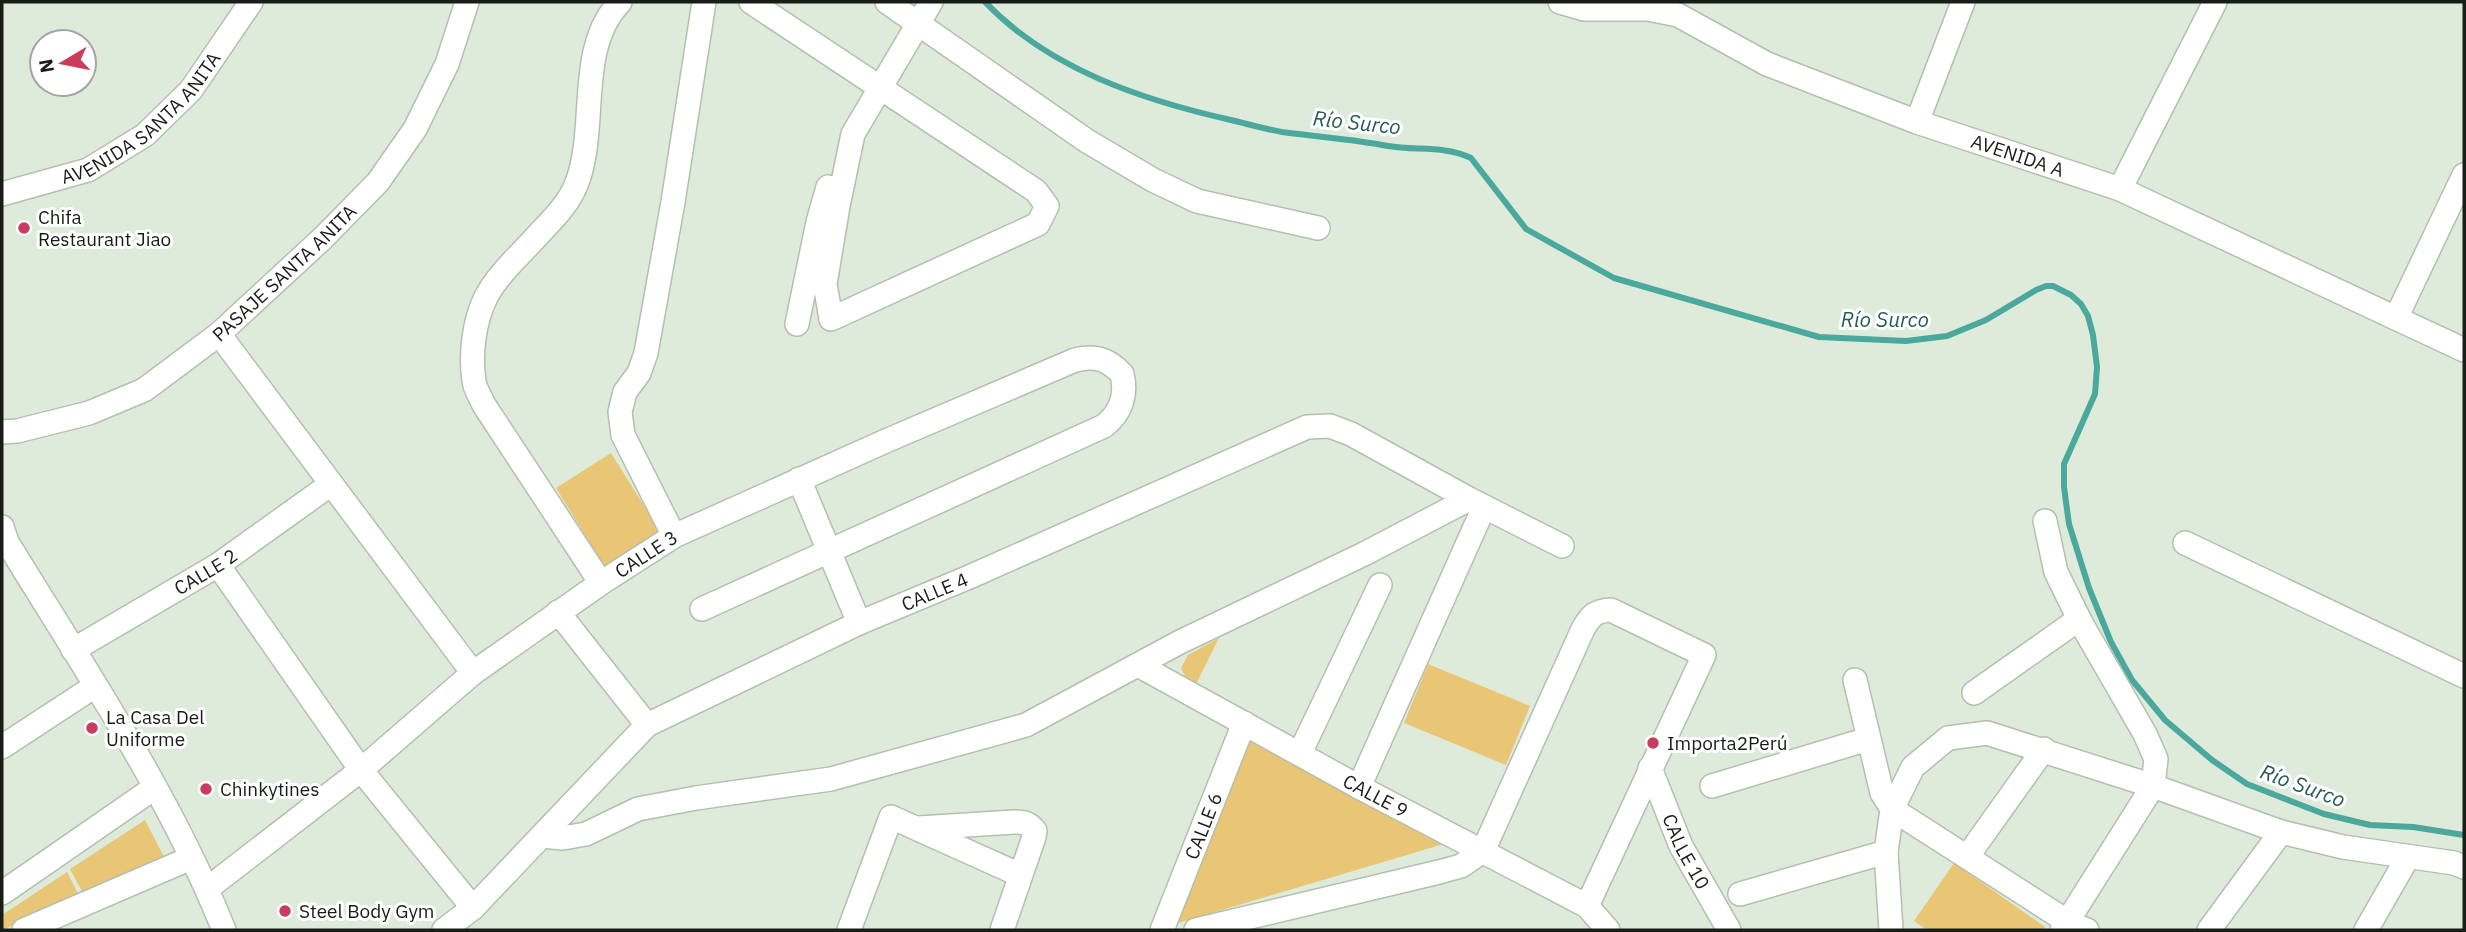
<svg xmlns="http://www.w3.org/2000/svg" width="2466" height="932" viewBox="0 0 2466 932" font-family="'IBM Plex Sans',sans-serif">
  <rect width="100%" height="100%" fill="#dfebda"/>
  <g fill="#e9c576">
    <polygon points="611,453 660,531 604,566 556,488"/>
    <polygon points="1219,638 1196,684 1187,680 1181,668 1188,655"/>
    <polygon points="1428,664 1530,706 1506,765 1404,723"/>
    <polygon points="1244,738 1447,843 1175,924"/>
    <polygon points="145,820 164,857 85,897 70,869"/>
    <polygon points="1954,863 2045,927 2043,930 1927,930 1914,921"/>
    <polygon points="67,872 80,897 2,930 2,915"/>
  </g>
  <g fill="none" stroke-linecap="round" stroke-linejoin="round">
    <path stroke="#4ba89d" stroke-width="6" d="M 985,2 C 1049,69 1142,100 1231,120 C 1248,124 1265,129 1282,132 C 1318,137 1353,139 1388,146 C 1416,151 1444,145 1471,158 L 1526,229 L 1614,278 L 1819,337 L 1906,341 L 1947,336 L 1986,320 L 2036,290 L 2046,286 L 2053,286 L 2071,295 L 2081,304 L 2088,316 L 2093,335 L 2097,367 L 2095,394 L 2064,464 L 2064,487 L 2069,524 L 2089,588 L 2111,642 L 2132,680 L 2165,720 L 2212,760 L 2247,784 L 2324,814 L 2370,825 L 2413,827 L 2464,835"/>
    <g stroke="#b4bfaf" stroke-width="26">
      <g id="minor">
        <polyline points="751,2 1036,191 1047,206 1038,224 831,319 825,284 838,206 853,134 931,2"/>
        <polyline points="887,2 1087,141 1153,180 1197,201 1318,228"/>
        <path id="s1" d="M 1560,2 L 1584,9 L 1648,9 L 1678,15 L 1767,64 L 1917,122 L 2120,189 L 2464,350"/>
        <polyline points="1917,122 1963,2"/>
        <polyline points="2120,189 2215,2"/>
        <path id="s2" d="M 2,194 L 88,170 L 145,135 L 191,90 L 251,2"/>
        <polyline points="2396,318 2464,175"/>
        <polyline points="797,324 818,222 828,187"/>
        <polyline points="219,334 473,673"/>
        <path id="s3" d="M 2,432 L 17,431 L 89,413 L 144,390 L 219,334 L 323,238 L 378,182 L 415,129 L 447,64 L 467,2"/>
        <polyline points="799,479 859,623"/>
        <polyline points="2045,521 2056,572 2081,623 2145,734 2156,759 2153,786 2062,930"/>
        <path d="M 2,527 L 7,542 C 84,668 169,793 224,930"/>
        <polyline points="674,536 623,435 620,412 625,392 639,373 646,353 673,202 704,2"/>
        <polyline points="2185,543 2464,676"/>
        <polyline points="218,565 361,770 473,908"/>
        <path d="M 601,583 L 484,405 C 481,398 475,389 474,381 C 470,354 474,321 486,297 C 498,274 520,255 537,236 C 551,221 568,205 576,185 C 599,129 575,49 620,2"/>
        <polyline points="558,612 647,725"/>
        <path id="s4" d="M 73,650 L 218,565 L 331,484"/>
        <path id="s5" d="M 1138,665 L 1359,787 L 1587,906 L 1608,930"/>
        <polyline points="1855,680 1882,793 1892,809 2068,922 2087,930"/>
        <polyline points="1974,693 2079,619"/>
        <polyline points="2,747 95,686"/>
        <polyline points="1300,753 1380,585"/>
        <path id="s6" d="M 1650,768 L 1681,846 L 1729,930"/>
        <polyline points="1712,786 1868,739"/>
        <polyline points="1359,787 1484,507"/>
        <path d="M 919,828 L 1014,822 C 1024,822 1029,823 1035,831 L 1034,837 L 1002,930"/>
        <polyline points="542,836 563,838 586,834 638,809 696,798 831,779 1026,725 1180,642 1364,554 1469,499"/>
        <polyline points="1967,857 2044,749"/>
        <path id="s7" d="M 207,889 L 361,770 L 473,673 L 601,583 L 674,536 L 888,440 L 1075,360 C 1095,355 1108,359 1122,374 C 1127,395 1121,413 1104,426 L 702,609"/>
        <polyline points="2,893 154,788"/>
        <polyline points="1740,894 1886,852"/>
        <polyline points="24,930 191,858"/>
        <path id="s8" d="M 444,930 L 473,908 L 647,725 L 859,623 L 967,578 L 1307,427 L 1330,426 L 1351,434 L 1469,499 L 1562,546"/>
        <polyline points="849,930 891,817 1020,875"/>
        <path id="s9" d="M 1162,930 L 1244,723"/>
        <path d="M 1196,930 L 1439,872 L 1461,866 L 1483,851 L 1583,629 C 1591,615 1595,611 1611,610 L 1704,655 L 1587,906"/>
        <polyline points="1891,930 1886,852 1892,809 1913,767 1948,738 1987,733 2153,786 2281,832 2343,847 2454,863 2464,867"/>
        <polyline points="2209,930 2281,832"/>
        <polyline points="2366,930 2408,857"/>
      </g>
    </g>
    <use href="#minor" stroke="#fff" stroke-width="23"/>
  </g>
  <g fill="#cb3b5d" stroke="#fff" stroke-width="2.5">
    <circle cx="24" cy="228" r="7"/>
    <circle cx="92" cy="728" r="7"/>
    <circle cx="1653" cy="743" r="7"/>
    <circle cx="206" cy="789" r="7"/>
    <circle cx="285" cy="911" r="7"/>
  </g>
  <g text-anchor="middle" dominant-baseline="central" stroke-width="6" stroke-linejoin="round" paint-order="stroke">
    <g font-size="19" fill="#191d17" stroke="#fff">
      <text stroke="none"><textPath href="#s2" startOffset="163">AVENIDA SANTA ANITA</textPath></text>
      <text stroke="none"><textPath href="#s1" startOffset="488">AVENIDA A</textPath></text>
      <text stroke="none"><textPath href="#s3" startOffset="332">PASAJE SANTA ANITA</textPath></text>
      <text stroke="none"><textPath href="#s7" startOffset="553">CALLE 3</textPath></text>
      <text stroke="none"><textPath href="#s4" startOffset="154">CALLE 2</textPath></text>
      <text stroke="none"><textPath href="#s8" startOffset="606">CALLE 4</textPath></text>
      <text stroke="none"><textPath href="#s5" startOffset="271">CALLE 9</textPath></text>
      <text stroke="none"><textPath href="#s9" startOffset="112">CALLE 6</textPath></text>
      <text stroke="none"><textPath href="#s6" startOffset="91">CALLE 10</textPath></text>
    </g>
    <g font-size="19" fill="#191d17" stroke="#fff" text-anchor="start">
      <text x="38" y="217">Chifa<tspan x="38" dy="22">Restaurant Jiao</tspan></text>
      <text x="106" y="717">La Casa Del<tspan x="106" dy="22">Uniforme</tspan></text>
      <text x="1667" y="743">Importa2Perú</text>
      <text x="220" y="789">Chinkytines</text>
      <text x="299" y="911">Steel Body Gym</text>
    </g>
    <g font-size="21" font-style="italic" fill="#255c56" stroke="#fff">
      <text transform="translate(1357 122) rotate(6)">Río Surco</text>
      <text x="1885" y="319">Río Surco</text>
      <text transform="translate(2303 785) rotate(20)">Río Surco</text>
    </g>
  </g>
  <rect width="2466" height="932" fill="none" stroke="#191d17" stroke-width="7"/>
  <g transform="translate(63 63) rotate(260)"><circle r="33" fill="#ffffff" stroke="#a3a5a2" stroke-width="2"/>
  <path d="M0-5L12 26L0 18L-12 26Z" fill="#cb3b5d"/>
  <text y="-10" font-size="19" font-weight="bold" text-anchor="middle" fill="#191d17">N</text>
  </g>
</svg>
